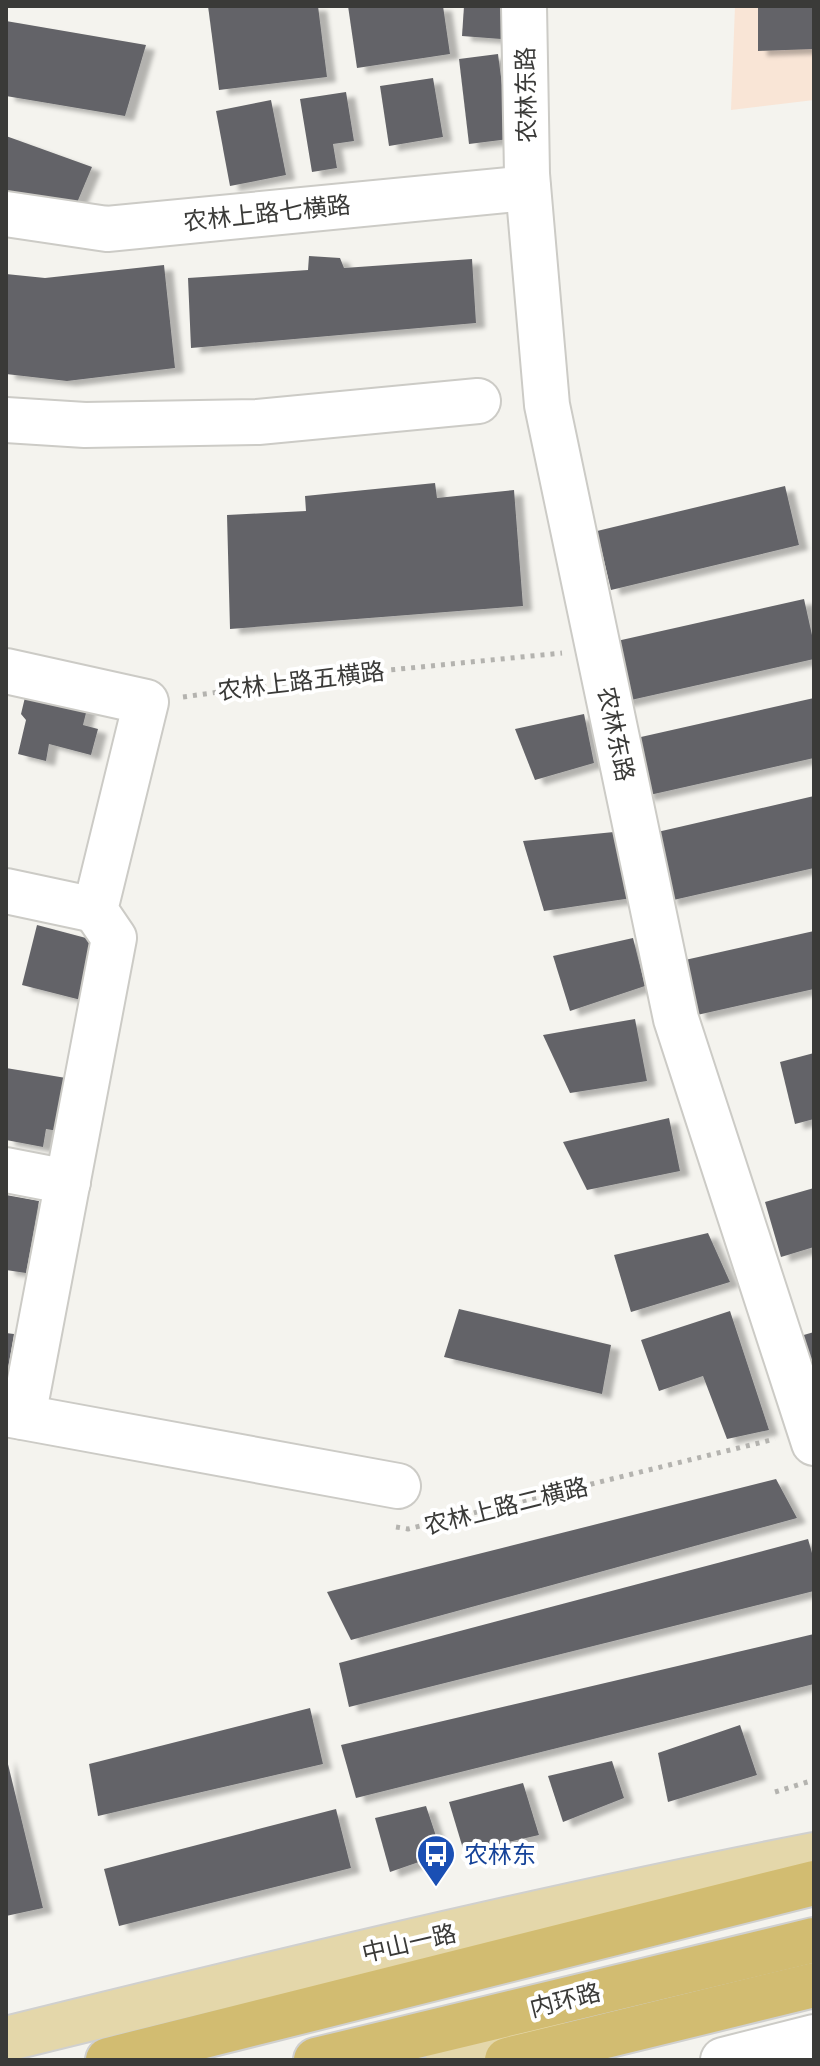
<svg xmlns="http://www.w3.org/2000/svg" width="820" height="2066" viewBox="0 0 820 2066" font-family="'PT Sans Narrow','Noto Sans SC',sans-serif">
  <defs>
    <filter id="shadow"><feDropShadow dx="9" dy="5" stdDeviation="2" flood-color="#0004"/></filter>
  </defs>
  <rect width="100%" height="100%" fill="#f4f3ee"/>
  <polygon fill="#f9e5d6" points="735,6 814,6 814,100 731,110"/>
  <g fill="#646468" filter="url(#shadow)">
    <polygon points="208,6 318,6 327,77 219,90"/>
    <polygon points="348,6 443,6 450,54 357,68"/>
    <polygon points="464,6 504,6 501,39 462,36"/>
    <polygon points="758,6 814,6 814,49 758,51"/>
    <polygon points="6,21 146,45 125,116 6,96"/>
    <polygon points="498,54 509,139 469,144 459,59"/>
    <polygon points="433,78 443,137 389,146 380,86"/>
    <polygon points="346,92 354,141 333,144 337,168 312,172 300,99"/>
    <polygon points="271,100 286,175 230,186 216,111"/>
    <polygon points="6,136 92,167 71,217 6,197"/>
    <polygon points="309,256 340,258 344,268 472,259 476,323 191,348 188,278 308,270"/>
    <polygon points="164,265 175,368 67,381 6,374 6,274 45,278"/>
    <polygon points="435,483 437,498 514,490 523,606 230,629 227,515 306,511 305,496"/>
    <polygon points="785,486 799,545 611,590 597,531"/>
    <polygon points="804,599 814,644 814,659 622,702 608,643"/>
    <polygon points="27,689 88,705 83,725 98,729 91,755 49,744 46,761 18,754 26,720 21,714"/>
    <polygon points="814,698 814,758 645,796 632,739"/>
    <polygon points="584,714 594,763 535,780 515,729"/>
    <polygon points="814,796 814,868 669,901 653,833"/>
    <polygon points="614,832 632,898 544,911 523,841"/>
    <polygon points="37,925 101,942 85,1001 22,985"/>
    <polygon points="814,931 814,989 697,1015 685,960"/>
    <polygon points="633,938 645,986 570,1011 553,956"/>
    <polygon points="635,1019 647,1081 570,1093 543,1035"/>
    <polygon points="814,1053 814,1119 795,1124 780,1062"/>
    <polygon points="6,1068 72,1079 64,1132 46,1129 43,1147 6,1140"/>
    <polygon points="669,1118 680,1171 587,1190 563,1142"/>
    <polygon points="814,1188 814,1247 781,1257 765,1202"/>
    <polygon points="6,1195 39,1201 26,1273 6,1270"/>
    <polygon points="708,1233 730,1282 631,1312 614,1255"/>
    <polygon points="459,1309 611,1345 602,1394 444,1357"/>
    <polygon points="730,1311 769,1430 727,1439 703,1376 659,1391 641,1340"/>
    <polygon points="814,1332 814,1402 790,1339"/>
    <polygon points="6,1333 14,1334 8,1369 6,1369"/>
    <polygon points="776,1479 797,1518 351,1640 327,1592"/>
    <polygon points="808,1539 814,1560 814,1591 349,1707 339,1663"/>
    <polygon points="814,1634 814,1684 356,1798 341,1745"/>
    <polygon points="310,1708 323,1764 98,1816 89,1764"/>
    <polygon points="740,1725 757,1775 668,1802 658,1753"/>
    <polygon points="6,1756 43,1908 6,1916"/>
    <polygon points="612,1761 624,1798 563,1822 548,1776"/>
    <polygon points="523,1783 539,1835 464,1852 449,1802"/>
    <polygon points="426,1806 442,1854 390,1872 375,1818"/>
    <polygon points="336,1809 351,1868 119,1926 104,1869"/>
  </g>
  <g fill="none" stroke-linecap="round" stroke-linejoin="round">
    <g stroke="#cccbc6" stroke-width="48">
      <g id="minor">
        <polyline points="524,6 527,174 547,405 676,1019 814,1443"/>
        <polyline points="6,214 107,229 528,188"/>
        <polyline points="6,420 85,425 258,422 478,401"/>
        <polyline points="6,671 146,702 95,910 114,938 23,1417"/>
        <polyline points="6,891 95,910"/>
        <polyline points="6,1170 68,1182"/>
        <polyline points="6,1414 398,1486"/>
        <polyline points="723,2060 814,2037"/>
      </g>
    </g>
    <g stroke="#d0d0cf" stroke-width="48">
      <g id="major">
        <path d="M 6,2039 C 274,1973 543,1908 814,1855"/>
        <polyline points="448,2060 547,2036"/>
      </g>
    </g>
    <g stroke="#d0d0cf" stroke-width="48">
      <g id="highway">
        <polyline points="108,2060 814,1883"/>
        <polyline points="316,2060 814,1940"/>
        <polyline points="507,2060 814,1985"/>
      </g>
    </g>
    <g stroke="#b4b3af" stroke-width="5" stroke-dasharray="4 6" stroke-linecap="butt">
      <polyline points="183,697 349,674 562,653"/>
      <polyline points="396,1527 408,1529 775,1439"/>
      <polyline points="775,1792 814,1780"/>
    </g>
    <use href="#minor" stroke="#fff" stroke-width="44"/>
    <use href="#major" stroke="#e4d7aa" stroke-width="44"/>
    <use href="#highway" stroke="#d2bc71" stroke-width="44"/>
  </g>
  <defs>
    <g id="bus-pin" transform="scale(2)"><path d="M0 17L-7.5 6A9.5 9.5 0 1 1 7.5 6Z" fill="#1a4fb4" stroke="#fff"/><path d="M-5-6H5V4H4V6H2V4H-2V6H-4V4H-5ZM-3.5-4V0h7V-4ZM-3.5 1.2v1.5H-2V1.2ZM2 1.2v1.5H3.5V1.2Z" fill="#fff"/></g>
  </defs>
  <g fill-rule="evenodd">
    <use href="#bus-pin" x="436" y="1854"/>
  </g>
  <g text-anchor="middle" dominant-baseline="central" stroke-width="8" stroke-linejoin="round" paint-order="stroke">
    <g font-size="24" fill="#3a3a38" stroke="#fff">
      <text transform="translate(526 95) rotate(-91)">农林东路</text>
      <text transform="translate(267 213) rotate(-6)">农林上路七横路</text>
      <text transform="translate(301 681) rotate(-7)">农林上路五横路</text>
      <text transform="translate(616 734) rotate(78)">农林东路</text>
      <text transform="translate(506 1506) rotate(-14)">农林上路二横路</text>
      <text transform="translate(409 1943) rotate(-13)">中山一路</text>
      <text transform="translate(565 2000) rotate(-14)">内环路</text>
    </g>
    <g font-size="24" fill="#164399" stroke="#fff" text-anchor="start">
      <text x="464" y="1854">农林东</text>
    </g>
  </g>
  <rect width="820" height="2066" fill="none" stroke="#3a3a38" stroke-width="16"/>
</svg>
